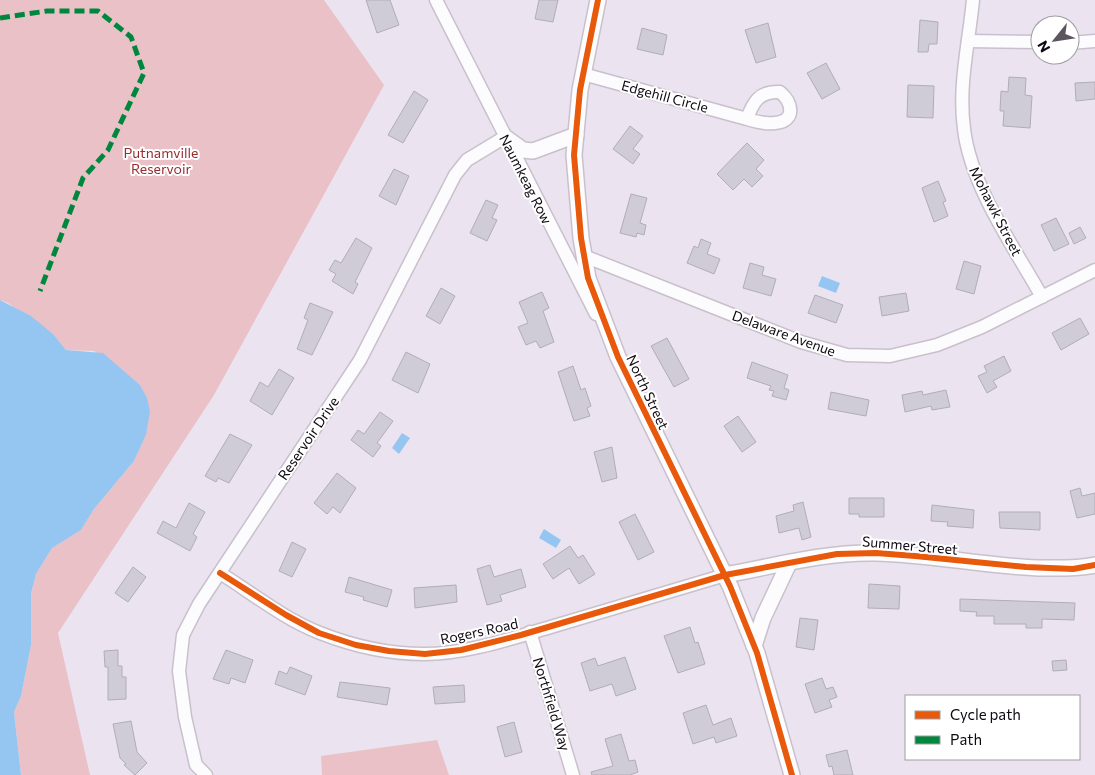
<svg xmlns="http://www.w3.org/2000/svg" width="1095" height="775" viewBox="0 0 1095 775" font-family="Commissioner,sans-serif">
  <rect width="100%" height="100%" fill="#ece3f1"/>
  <g fill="#e9c1c6">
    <polygon points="0,0 324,0 384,85 214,395 58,633 90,775 21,775 14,712 21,696 31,645 31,594 36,574 52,548 81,530 94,509 134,461 146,435 140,385 122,370 94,351 66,350 54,335 8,303 0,300"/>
    <polygon points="437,740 449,775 322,775 321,756"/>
  </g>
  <g fill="#95c6f2">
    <polygon points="822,276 840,283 836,293 818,286"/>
    <polygon points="0,300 31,316 54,335 66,350 103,353 140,385 147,398 150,411 146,435 134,461 94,509 81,530 52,548 36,574 31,594 31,645 21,696 14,712 21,775 0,775"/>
    <polygon points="402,433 410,438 399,454 392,448"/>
    <polygon points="544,529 561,540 556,548 539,538"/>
  </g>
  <g fill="#cfccd8" stroke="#b0adb8">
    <polygon points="366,0 390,0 399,25 377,33"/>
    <polygon points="539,0 558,0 553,22 535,19"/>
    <polygon points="920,20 938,22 937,44 929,44 928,52 918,52"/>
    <polygon points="768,23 776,57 756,63 745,30"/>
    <polygon points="642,28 667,35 663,55 637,49"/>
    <polygon points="826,63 840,89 822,99 807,73"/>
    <polygon points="1009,77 1026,78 1025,95 1032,96 1030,128 1003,126 1004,111 1000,111 1001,91 1008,92"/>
    <polygon points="1095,82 1095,99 1076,101 1075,83"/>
    <polygon points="908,85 934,86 933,118 907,117"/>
    <polygon points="414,91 428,100 403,143 388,135"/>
    <polygon points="630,126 643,136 633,149 640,154 633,164 613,149"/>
    <polygon points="747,143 764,160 756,169 763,176 752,187 744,179 733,190 717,174"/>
    <polygon points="394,169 409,176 396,205 379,196"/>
    <polygon points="938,181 946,201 943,202 948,216 934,222 922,188"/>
    <polygon points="631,194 647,198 640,223 646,225 644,235 637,233 636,237 620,233"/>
    <polygon points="486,200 498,205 492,218 497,220 487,241 470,233"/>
    <polygon points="1056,218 1069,244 1054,251 1041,225"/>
    <polygon points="1080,227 1086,238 1074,244 1069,233"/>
    <polygon points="356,238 372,248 355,282 358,284 353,294 332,281 336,274 329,270 335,260 341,263"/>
    <polygon points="701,239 711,243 707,254 720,259 714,274 687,263 694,246 698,248"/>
    <polygon points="964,261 981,266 974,294 956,289"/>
    <polygon points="750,263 764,267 762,275 776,279 771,296 743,288"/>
    <polygon points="441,288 455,296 440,324 426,316"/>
    <polygon points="542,292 549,308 543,311 554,342 540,348 536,341 526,345 518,327 528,323 519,302"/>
    <polygon points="906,293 909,311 882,316 879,297"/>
    <polygon points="815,295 843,305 836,323 808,313"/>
    <polygon points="310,303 333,312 312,355 297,349 308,320 304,318"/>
    <polygon points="1080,318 1089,334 1061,350 1052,333"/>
    <polygon points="667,338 689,379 674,387 651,346"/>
    <polygon points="406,352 430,364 418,393 392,380"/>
    <polygon points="1004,356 1011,371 993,381 997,387 987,393 978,376 987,372 984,366"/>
    <polygon points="752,362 788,375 784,388 789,390 786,400 772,396 774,391 769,390 771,386 747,378"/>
    <polygon points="573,366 581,390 585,388 591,406 587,408 590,416 574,421 558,372"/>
    <polygon points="279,369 294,378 272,415 250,401 260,382 268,387"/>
    <polygon points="946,390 950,407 932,410 931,406 905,412 902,395 922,391 923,395"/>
    <polygon points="831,392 869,400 866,416 828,409"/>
    <polygon points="380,412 393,421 377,443 381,446 373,457 351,440 358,430 364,434"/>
    <polygon points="738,416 756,442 742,452 724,426"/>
    <polygon points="230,434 252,445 229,483 218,478 216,482 205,476"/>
    <polygon points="612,447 617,478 602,482 594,452"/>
    <polygon points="337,473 356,488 340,513 333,507 327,514 314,503"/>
    <polygon points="1080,488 1082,496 1095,493 1095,514 1077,518 1070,491"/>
    <polygon points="849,498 884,498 884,517 859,517 859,514 849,514"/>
    <polygon points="803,502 811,537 802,540 799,528 779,533 776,516 794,511 793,505"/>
    <polygon points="189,503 205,512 193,534 197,537 190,551 157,533 163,521 176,528"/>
    <polygon points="932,505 974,510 973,528 947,526 948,522 931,521"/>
    <polygon points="999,512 1040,512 1040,530 1000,528"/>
    <polygon points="635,514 654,552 638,560 619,522"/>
    <polygon points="292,542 306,549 292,577 279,571"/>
    <polygon points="570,546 578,558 583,555 595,574 579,584 569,568 553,579 543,564"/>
    <polygon points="490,565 494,577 521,569 526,587 500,595 502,601 487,605 477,569"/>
    <polygon points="133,567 146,577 128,602 115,593"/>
    <polygon points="349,577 392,590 387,607 363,600 364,597 345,592"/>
    <polygon points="869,584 900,586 899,609 868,608"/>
    <polygon points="456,585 457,602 415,608 414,588"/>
    <polygon points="960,599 1075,603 1074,620 1042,619 1042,628 1026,628 1026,624 994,624 994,616 976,616 977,612 960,611"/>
    <polygon points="800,618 818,620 814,650 796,647"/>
    <polygon points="690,627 695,643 698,642 705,664 678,673 664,636"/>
    <polygon points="118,650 118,666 122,666 122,677 126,677 126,699 108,700 108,667 105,667 104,651"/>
    <polygon points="226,650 253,660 245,683 231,678 229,684 213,679"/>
    <polygon points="625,657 636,689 616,696 612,684 590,691 581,663 595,658 598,666"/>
    <polygon points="1066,660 1067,670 1053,671 1052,661"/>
    <polygon points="290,667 312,676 305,695 275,684 279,671 287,674"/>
    <polygon points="822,678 826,689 833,687 837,697 829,700 832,707 815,713 805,684"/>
    <polygon points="340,682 390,688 387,705 337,697"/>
    <polygon points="464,685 465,702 435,704 433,687"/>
    <polygon points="706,705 713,725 731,718 737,736 716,743 714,737 693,744 683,713"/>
    <polygon points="131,721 137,752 147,763 135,775 124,765 126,764 120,758 113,724"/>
    <polygon points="514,722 522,752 505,757 497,727"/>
    <polygon points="621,734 629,761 635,760 638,772 630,775 592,775 591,772 613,766 605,739"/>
    <polygon points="847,750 853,775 834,775 832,766 829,767 826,755"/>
  </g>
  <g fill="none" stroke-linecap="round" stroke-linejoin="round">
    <g stroke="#c8c1cb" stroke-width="15">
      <g id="minor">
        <polyline points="436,0 596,314"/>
        <path d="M 973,0 C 969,42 958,86 964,129 C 971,187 1014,247 1042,297"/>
        <polyline points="968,41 1040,42"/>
        <polyline points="1070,43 1095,41"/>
        <path d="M 583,74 L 747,119 C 756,122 765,124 775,123 C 797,121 792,102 780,92 C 759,91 753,102 747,119"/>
        <polyline points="584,256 801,342 847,355 890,356 937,345 982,327 1095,270"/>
        <path d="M 220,573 C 252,593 284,619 320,633 C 353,646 389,654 424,654 C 467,654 513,638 554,626 C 611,609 668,592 725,575"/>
        <polyline points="530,632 573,775"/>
        <polyline points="206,775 196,765 185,717 179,671 183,635 199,604 360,360 455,175 467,160 505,137"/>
      </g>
    </g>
    <g stroke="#c8c1cb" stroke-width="18">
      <g id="tertiary">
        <polyline points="598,0 580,90 574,155 581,238 588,278 618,357 730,586 757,653 792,775"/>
        <polyline points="505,137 523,150 533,151 576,135"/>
        <path d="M 725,575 C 775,566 824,552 875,553 C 930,554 984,566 1038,568 C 1058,568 1076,569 1095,565"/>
        <polyline points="754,646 763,618 789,563"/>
      </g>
    </g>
    <use href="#minor" stroke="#fcfbfd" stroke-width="12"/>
    <use href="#tertiary" stroke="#fcfbfd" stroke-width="15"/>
    <polyline stroke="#00873e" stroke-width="5" stroke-dasharray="10 5" stroke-linecap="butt" points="0,18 47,11 98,11 131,37 144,73 108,150 83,178 40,291"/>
    <g stroke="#fff" stroke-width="9">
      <g id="cycleway">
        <polyline points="598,0 580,90 574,155 581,238 588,278 618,357 730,586 757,653 792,775"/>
        <polyline points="220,573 286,615 319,633 356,645 389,651 425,654 461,650 521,635 725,575 837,554 876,553 915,556 1026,567 1073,569 1095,565"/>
      </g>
    </g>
    <use href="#cycleway" stroke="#e8590c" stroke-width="6"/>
  </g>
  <g text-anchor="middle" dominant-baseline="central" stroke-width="4" stroke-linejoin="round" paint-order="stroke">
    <g font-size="14" fill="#0e0911" stroke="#fff">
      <text transform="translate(665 96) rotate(15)">Edgehill Circle</text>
      <text transform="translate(526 179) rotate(63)">Naumkeag Row</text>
      <text transform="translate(996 211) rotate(63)">Mohawk Street</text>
      <text transform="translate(784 333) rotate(20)">Delaware Avenue</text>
      <text transform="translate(648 392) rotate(65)">North Street</text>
      <text transform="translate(308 438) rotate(-56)">Reservoir Drive</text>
      <text transform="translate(910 545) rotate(5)">Summer Street</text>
      <text transform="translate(479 631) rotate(-12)">Rogers Road</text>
      <text transform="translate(552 704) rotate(73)">Northfield Way</text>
    </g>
    <g font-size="14" fill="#972d30" stroke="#fff">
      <text x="161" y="152">Putnamville<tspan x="161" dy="16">Reservoir</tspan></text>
    </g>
  </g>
  <rect x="905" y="695" width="175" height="65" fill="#ffffff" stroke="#9f9da0"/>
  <rect x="915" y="711" width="25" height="8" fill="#e8590c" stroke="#9f9da0"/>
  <text x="950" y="720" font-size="15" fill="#0e0911">Cycle path</text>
  <rect x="915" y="736" width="25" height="8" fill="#00873e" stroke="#9f9da0"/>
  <text x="950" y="745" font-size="15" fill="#0e0911">Path</text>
  <g transform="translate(1055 40) rotate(240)"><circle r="24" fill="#ffffff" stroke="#9f9da0"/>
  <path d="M0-4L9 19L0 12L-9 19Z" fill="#5c555f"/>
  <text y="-8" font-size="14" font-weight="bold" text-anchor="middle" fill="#0e0911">N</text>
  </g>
</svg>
